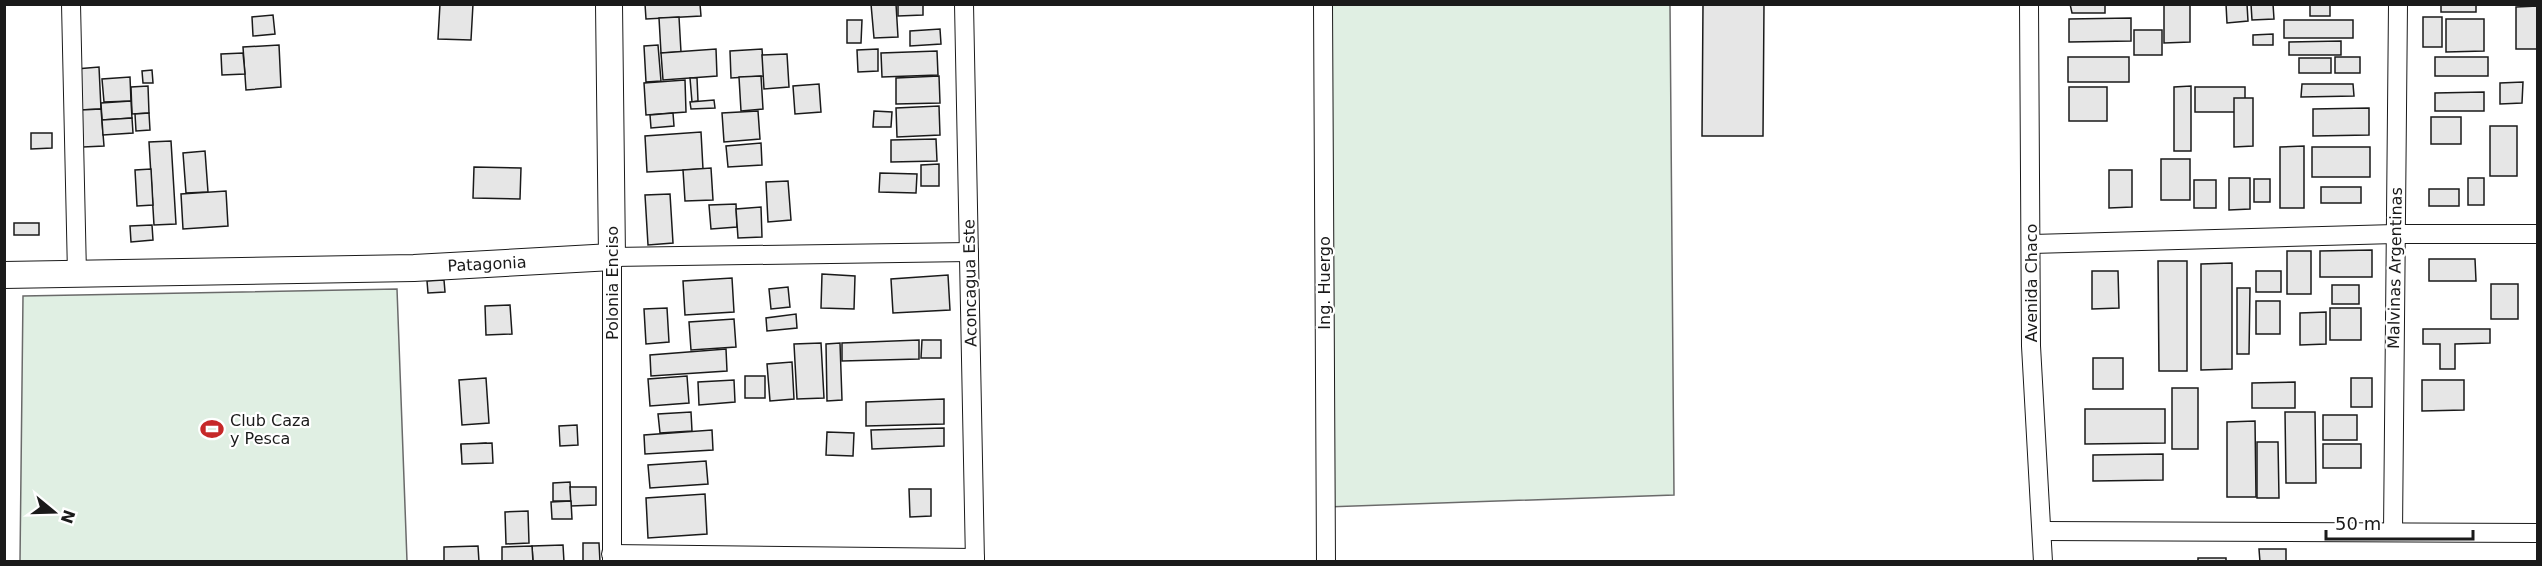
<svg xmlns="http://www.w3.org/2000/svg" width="2542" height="566" viewBox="0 0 2542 566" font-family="'DejaVu Sans',sans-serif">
  <rect width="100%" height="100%" fill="#fff"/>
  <g fill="#e0efe3" stroke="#6a6a6a" stroke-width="1.5">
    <polygon points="1323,5 1670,5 1674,495 1326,507"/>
    <polygon points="397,289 407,561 20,561 23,296"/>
  </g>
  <g fill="#e6e6e6" stroke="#1a1a1a" stroke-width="1.5">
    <polygon points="440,4 473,4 471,40 438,39"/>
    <polygon points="645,4 700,4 701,16 646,19"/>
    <polygon points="871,4 896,4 898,37 874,38"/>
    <polygon points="898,4 923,4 923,15 898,16"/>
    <polygon points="1703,4 1764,4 1763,136 1702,136"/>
    <polygon points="2070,4 2119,4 2119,5 2105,5 2105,13 2072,13"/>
    <polygon points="2164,4 2190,4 2190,42 2164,43"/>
    <polygon points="2226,4 2247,4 2248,21 2227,23"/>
    <polygon points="2251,4 2273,4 2274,19 2252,20"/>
    <rect x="2310" y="4" width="20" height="12"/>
    <rect x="2441" y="4" width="35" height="8"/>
    <polygon points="2538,6 2538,49 2516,49 2516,7"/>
    <polygon points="273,15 275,34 253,36 252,17"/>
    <polygon points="679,17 681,52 661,53 659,18"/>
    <rect x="2423" y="17" width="19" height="30"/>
    <polygon points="2131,18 2131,41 2069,42 2069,19"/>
    <polygon points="2446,19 2484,19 2484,51 2446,52"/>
    <polygon points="847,20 862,20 861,43 847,43"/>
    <rect x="2284" y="20" width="69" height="18"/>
    <polygon points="940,29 941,44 910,46 910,31"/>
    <rect x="2134" y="30" width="28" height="25"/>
    <polygon points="2273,34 2273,45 2253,45 2253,35"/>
    <polygon points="2341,41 2341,55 2289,55 2289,42"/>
    <polygon points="279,45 281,87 246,90 243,47"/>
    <polygon points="658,45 661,81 646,82 644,46"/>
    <polygon points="716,49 717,76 663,80 661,53"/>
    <polygon points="762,49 764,76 731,78 730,51"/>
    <polygon points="878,49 878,71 858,72 857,50"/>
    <polygon points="937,51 938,75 882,77 881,53"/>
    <polygon points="243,53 245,74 222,75 221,54"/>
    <polygon points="787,54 789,87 764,89 762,55"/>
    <rect x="2068" y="57" width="61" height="25"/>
    <rect x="2335" y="57" width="25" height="16"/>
    <rect x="2435" y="57" width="53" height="19"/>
    <rect x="2299" y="58" width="32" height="15"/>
    <polygon points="99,67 101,109 79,110 76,69"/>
    <polygon points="152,70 153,83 143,83 142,71"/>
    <polygon points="761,76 763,109 741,111 739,77"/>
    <polygon points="939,76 940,103 896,104 896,78"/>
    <polygon points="130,77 131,101 104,102 102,79"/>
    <polygon points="690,78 697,78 698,101 692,102"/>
    <polygon points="685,80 686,112 646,115 644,83"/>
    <polygon points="2523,82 2522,103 2500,104 2500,83"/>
    <polygon points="819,84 821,112 795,114 793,86"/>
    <polygon points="2302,84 2353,84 2354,96 2301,97"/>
    <polygon points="148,86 149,113 132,114 131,87"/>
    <polygon points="2191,86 2191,151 2174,151 2174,87"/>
    <rect x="2069" y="87" width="38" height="34"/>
    <rect x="2195" y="87" width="50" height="25"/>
    <polygon points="2484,92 2484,111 2435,111 2435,93"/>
    <polygon points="2234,98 2253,98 2253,146 2234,147"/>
    <polygon points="714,100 715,108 691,109 690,102"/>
    <polygon points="131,101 132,118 102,120 101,103"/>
    <polygon points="939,106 940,135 897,137 896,108"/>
    <polygon points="2369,108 2369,135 2313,136 2313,109"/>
    <polygon points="101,109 104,146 83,147 81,110"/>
    <polygon points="758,111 760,139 724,142 722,113"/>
    <polygon points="874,111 892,112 891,127 873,127"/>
    <polygon points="149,113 150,130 136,131 135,114"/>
    <polygon points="673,113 674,126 651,128 650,115"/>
    <rect x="2431" y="117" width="30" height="27"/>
    <polygon points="132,118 133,133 103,135 102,120"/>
    <rect x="2490" y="126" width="27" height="50"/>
    <polygon points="701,132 703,169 647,172 645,136"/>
    <polygon points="31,133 52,133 52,148 31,149"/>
    <polygon points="936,139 937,161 891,162 891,140"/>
    <polygon points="171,141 176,224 154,225 149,142"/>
    <polygon points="761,143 762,165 728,167 726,146"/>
    <polygon points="2304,146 2304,208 2280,208 2280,147"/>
    <rect x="2312" y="147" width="58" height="30"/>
    <polygon points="205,151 208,192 186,193 183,153"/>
    <rect x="2161" y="159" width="29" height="41"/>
    <polygon points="939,164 939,186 921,186 921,165"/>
    <polygon points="474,167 521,168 520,199 473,198"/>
    <polygon points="711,168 713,200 685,201 683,170"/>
    <polygon points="151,169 153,205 137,206 135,170"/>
    <polygon points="2109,170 2132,170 2132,207 2109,208"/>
    <polygon points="880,173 917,174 916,193 879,192"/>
    <polygon points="2229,178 2250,178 2250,209 2229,210"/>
    <rect x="2468" y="178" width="16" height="27"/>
    <rect x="2254" y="179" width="16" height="23"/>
    <rect x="2194" y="180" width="22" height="28"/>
    <polygon points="788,181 791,220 768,222 766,182"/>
    <rect x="2321" y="187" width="40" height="16"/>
    <rect x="2429" y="189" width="30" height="17"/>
    <polygon points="226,191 228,226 183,229 181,194"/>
    <polygon points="670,194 673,243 648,245 645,195"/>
    <polygon points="736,204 737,227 711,229 709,205"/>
    <polygon points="761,207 762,237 738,238 736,209"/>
    <rect x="14" y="223" width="25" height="12"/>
    <polygon points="152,225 153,240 131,242 130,226"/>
    <polygon points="2372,250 2372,277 2320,277 2320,251"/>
    <rect x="2287" y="251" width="24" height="43"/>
    <polygon points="2429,259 2475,259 2476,281 2429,281"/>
    <polygon points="2158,261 2187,261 2187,371 2159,371"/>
    <polygon points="2232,263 2232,369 2201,370 2201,264"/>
    <polygon points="2092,271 2118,271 2119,308 2092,309"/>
    <rect x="2256" y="271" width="25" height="21"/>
    <polygon points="822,274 855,276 854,309 821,308"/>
    <polygon points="948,275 950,310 893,313 891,279"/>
    <polygon points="732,278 734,312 685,315 683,281"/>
    <polygon points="444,280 445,292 428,293 427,281"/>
    <rect x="2491" y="284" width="27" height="35"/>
    <rect x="2332" y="285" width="27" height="19"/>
    <polygon points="788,287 790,307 771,309 769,289"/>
    <polygon points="2237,288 2250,288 2249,354 2237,354"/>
    <rect x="2256" y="301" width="24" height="33"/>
    <polygon points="510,305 512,334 486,335 485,306"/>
    <polygon points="667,308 669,342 646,344 644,309"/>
    <rect x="2330" y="308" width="31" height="32"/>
    <polygon points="2326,312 2326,344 2300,345 2300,313"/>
    <polygon points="796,314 797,328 767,331 766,318"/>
    <polygon points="734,319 736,347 691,350 689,322"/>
    <polygon points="2423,329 2490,329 2490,343 2455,344 2455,369 2440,369 2440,344 2423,344"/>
    <polygon points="919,340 919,359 842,361 842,343"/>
    <polygon points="922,340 941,340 941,358 921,358"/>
    <polygon points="821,343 824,398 797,399 794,344"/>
    <polygon points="840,343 842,400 827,401 826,344"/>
    <polygon points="726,349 727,371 651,376 650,355"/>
    <rect x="2093" y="358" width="30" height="31"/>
    <polygon points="792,362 794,399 770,401 767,364"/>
    <polygon points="687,376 689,403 650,406 648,379"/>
    <rect x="745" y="376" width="20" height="22"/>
    <polygon points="486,378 489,423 462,425 459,380"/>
    <rect x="2351" y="378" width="21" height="29"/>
    <polygon points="734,380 735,402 699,405 698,382"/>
    <polygon points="2422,380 2464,380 2464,410 2422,411"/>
    <polygon points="2295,382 2295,408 2252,408 2252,383"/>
    <rect x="2172" y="388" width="26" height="61"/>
    <polygon points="944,399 944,424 866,426 866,402"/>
    <polygon points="2085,409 2165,409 2165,443 2085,444"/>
    <polygon points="691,412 692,431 660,433 658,414"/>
    <polygon points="2285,412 2315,412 2316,483 2286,483"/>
    <rect x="2323" y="415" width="34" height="25"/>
    <polygon points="2255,421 2256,497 2227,497 2227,422"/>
    <polygon points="577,425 578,445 560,446 559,426"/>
    <polygon points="944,428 944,446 872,449 871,430"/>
    <polygon points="712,430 713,450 645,454 644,435"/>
    <polygon points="827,432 854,433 853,456 826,455"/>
    <polygon points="2257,442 2278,442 2279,498 2257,498"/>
    <polygon points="486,443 487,456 462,458 461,445"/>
    <polygon points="492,443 493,463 462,464 461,444"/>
    <rect x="2323" y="444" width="38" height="24"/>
    <polygon points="2163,454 2163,480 2093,481 2093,455"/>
    <polygon points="706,461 708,484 650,488 648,465"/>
    <polygon points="570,482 571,501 553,501 553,483"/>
    <polygon points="570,487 596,487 596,505 571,506"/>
    <polygon points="909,489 931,489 931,516 910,517"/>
    <polygon points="705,494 707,534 648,538 646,498"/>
    <polygon points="571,501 572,519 552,519 551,502"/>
    <polygon points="528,511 529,543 506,544 505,512"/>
    <polygon points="583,543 599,543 600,562 583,562"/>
    <polygon points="563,545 564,562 533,562 532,546"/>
    <polygon points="478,546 479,562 444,562 444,547"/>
    <polygon points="532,546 533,562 502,562 502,547"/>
    <polygon points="2259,549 2286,549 2286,562 2260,562"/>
    <rect x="2198" y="558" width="28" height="4"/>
  </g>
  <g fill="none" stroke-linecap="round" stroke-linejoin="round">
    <g stroke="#1a1a1a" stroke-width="20">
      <g id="street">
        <polyline points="71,4 77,274"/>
        <polyline points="964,4 975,562"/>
        <polyline points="1323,4 1326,562"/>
        <polyline points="2029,4 2031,346 2043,562"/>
        <polyline points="2031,244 2395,234 2538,234"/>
        <polyline points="2042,531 2538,533"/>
        <polyline points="2393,532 2398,4"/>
        <polyline points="611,554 975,558"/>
        <polyline points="612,562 612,257 969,252"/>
      </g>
    </g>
    <g stroke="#1a1a1a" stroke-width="28">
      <polyline id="secondary" points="4,275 414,268 612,257 609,4"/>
    </g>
    <use href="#street" stroke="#fff" stroke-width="18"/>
    <use href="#secondary" stroke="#fff" stroke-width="26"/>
  </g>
  <defs>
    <g id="stadium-bare" transform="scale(1.8)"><path d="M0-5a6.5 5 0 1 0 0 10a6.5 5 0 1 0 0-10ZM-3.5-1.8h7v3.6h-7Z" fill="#c62828" stroke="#fff" stroke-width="2.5" paint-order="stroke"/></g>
  </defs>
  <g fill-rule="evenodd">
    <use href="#stadium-bare" x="212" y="429"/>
  </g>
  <g text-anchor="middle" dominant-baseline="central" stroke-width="4.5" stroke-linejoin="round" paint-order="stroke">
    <g font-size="16" fill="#1a1a1a" stroke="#fff">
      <text transform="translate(487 264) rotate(-3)">Patagonia</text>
      <text transform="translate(2395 268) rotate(-89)">Malvinas Argentinas</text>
      <text transform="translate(612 283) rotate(-90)">Polonia Enciso</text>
      <text transform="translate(970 283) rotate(-91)">Aconcagua Este</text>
      <text transform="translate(1324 283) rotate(-90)">Ing. Huergo</text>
      <text transform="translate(2031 283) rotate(-90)">Avenida Chaco</text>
    </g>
    <g font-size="16" fill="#1a1a1a" stroke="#fff" text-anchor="start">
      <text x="230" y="420">Club Caza<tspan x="230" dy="18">y Pesca</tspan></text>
    </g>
  </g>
  <rect width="2542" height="566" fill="none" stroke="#1a1a1a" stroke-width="12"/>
  <g transform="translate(54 512) rotate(109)" stroke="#ffffff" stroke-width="4.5" paint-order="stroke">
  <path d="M0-4.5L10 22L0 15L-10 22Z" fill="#1a1a1a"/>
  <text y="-9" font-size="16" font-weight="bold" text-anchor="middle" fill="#1a1a1a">N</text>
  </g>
  <path d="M2326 530v9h147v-9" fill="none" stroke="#1a1a1a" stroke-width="3"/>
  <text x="2335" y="530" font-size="18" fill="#1a1a1a" stroke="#ffffff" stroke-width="4.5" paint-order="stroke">50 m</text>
</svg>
